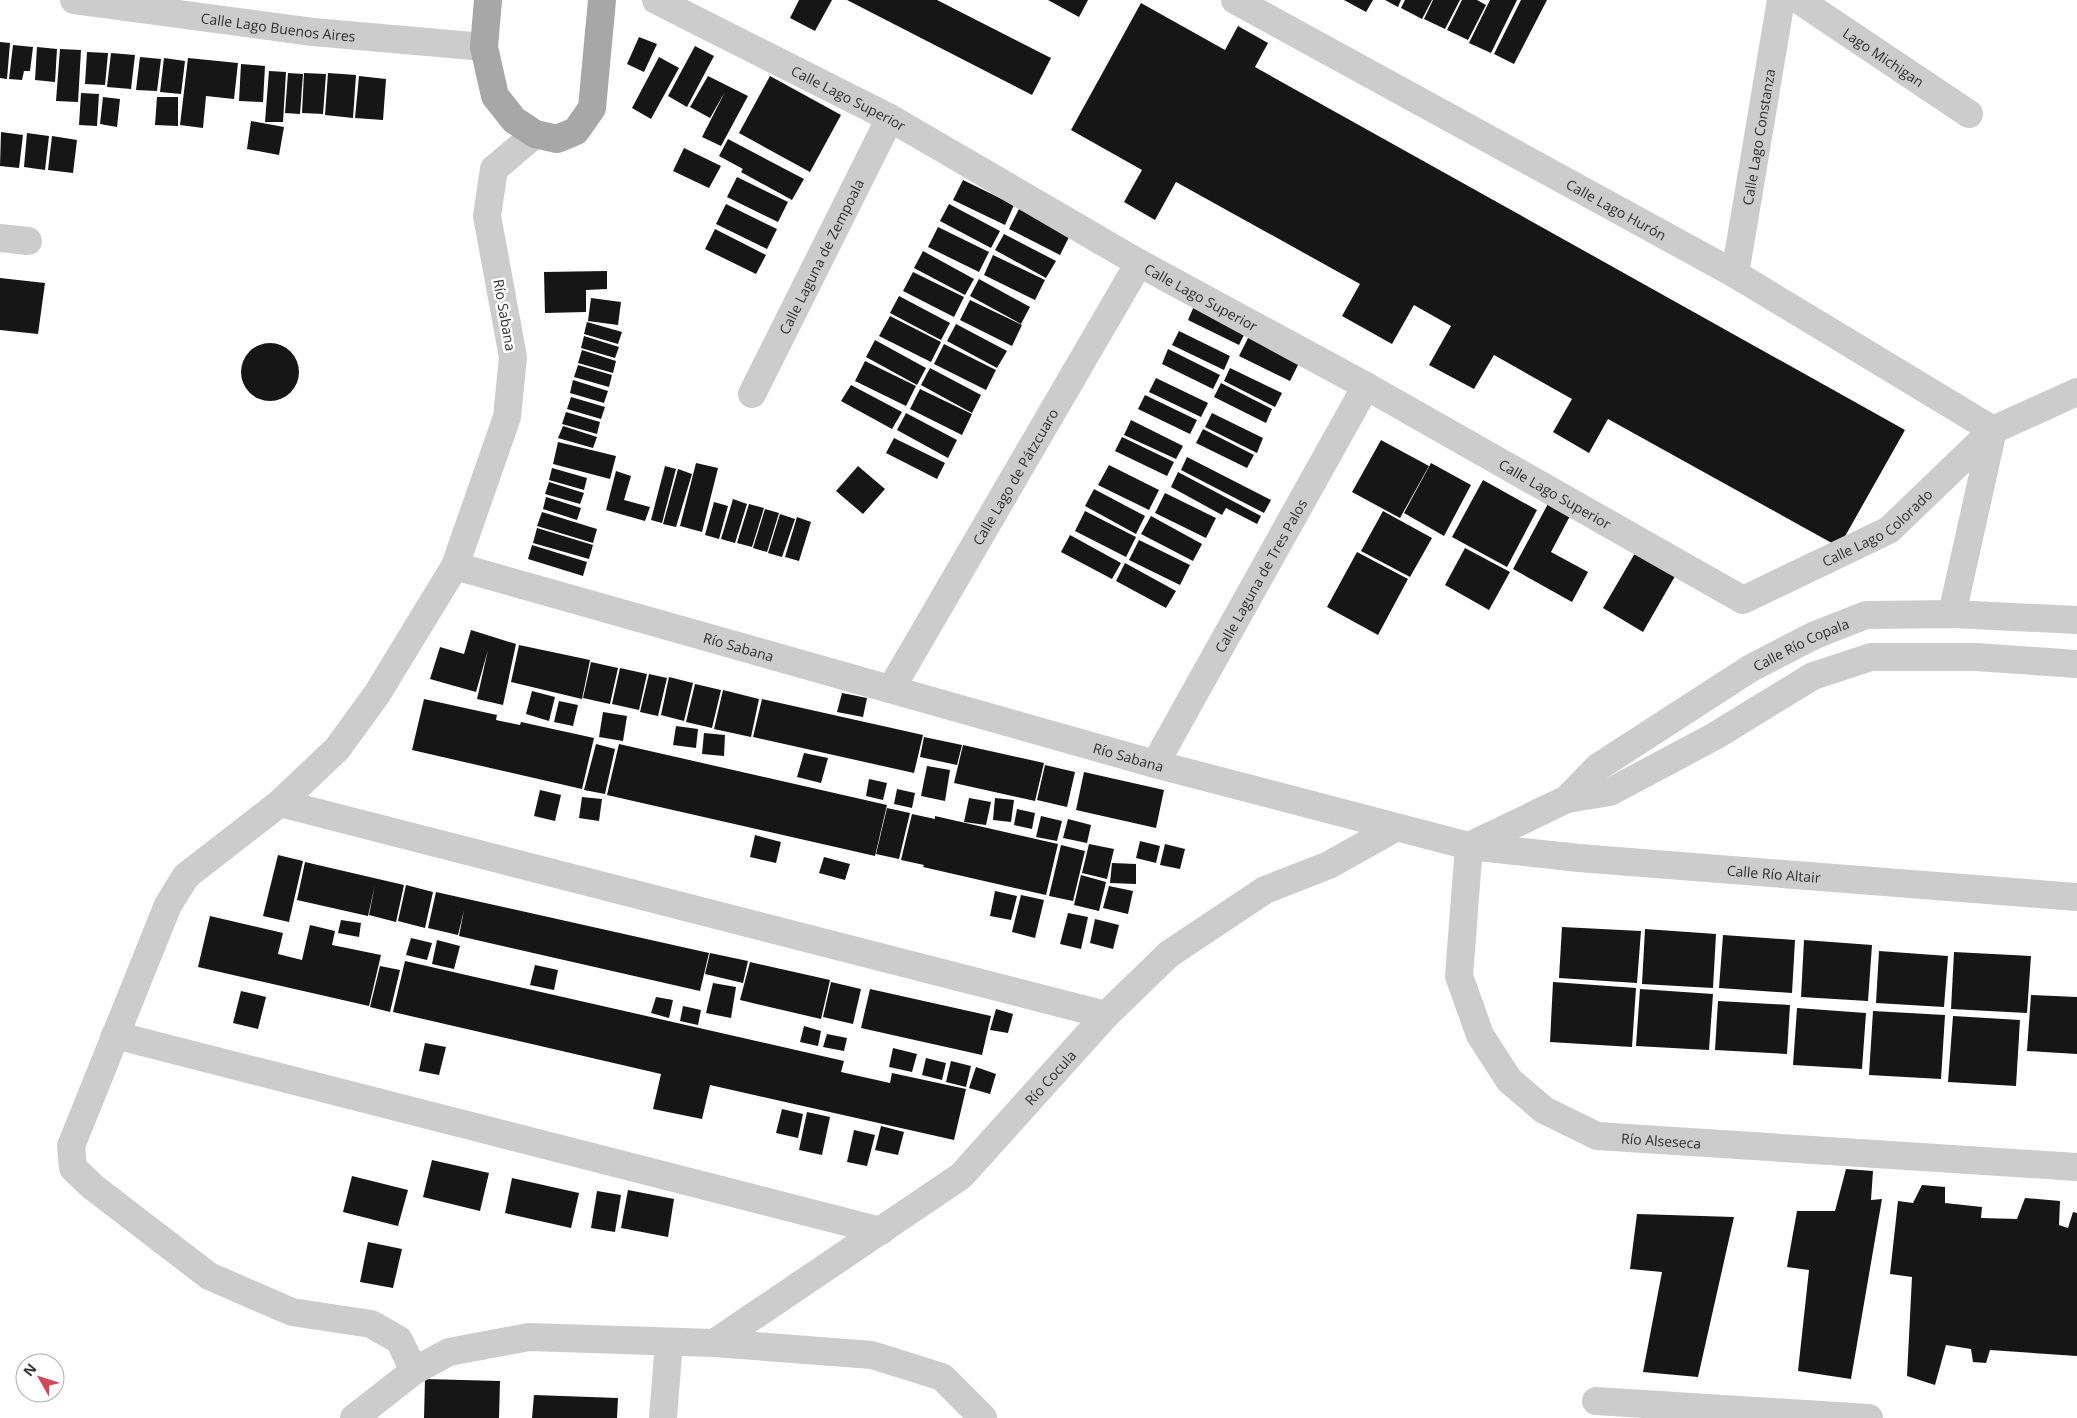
<svg xmlns="http://www.w3.org/2000/svg" width="2077" height="1418" viewBox="0 0 2077 1418" font-family="'Open Sans',sans-serif">
  <rect width="100%" height="100%" fill="#fff"/>
  <g fill="#161616">
    <polygon points="799,0 832,0 815,31 790,18"/>
    <polygon points="847,0 937,0 1051,58 1032,95"/>
    <polygon points="1048,0 1088,0 1079,17"/>
    <polygon points="1344,0 1373,0 1366,12"/>
    <polygon points="1385,0 1401,0 1398,7"/>
    <polygon points="1405,0 1432,0 1422,19 1401,8"/>
    <polygon points="1433,0 1460,0 1445,29 1424,19"/>
    <polygon points="1462,0 1477,0 1486,5 1468,40 1447,30"/>
    <polygon points="1490,0 1517,0 1491,53 1469,43"/>
    <polygon points="1521,0 1547,0 1514,64 1494,54"/>
    <polygon points="1141,3 1225,50 1238,26 1268,43 1255,67 1905,430 1839,547 1608,419 1589,453 1553,432 1572,399 1494,355 1474,389 1429,365 1451,326 1414,305 1392,344 1342,316 1360,284 1176,182 1155,220 1124,202 1142,170 1071,130"/>
    <polygon points="639,37 657,44 644,72 627,64"/>
    <polygon points="0,42 10,43 7,79 0,78"/>
    <polygon points="13,45 33,47 30,71 24,71 22,80 9,79"/>
    <polygon points="695,46 714,56 687,107 668,96"/>
    <polygon points="37,47 57,49 55,82 35,80"/>
    <polygon points="60,49 81,50 78,102 56,101"/>
    <polygon points="87,52 108,53 105,85 85,84"/>
    <polygon points="111,53 135,55 131,89 107,87"/>
    <polygon points="140,57 161,59 157,91 136,90"/>
    <polygon points="659,57 679,68 651,119 632,108"/>
    <polygon points="164,58 185,61 181,94 160,92"/>
    <polygon points="188,58 238,63 234,99 206,96 203,128 180,125"/>
    <polygon points="241,64 265,66 263,102 239,101"/>
    <polygon points="269,71 286,72 283,122 265,122"/>
    <polygon points="288,73 303,74 300,114 285,113"/>
    <polygon points="304,73 326,74 323,114 302,113"/>
    <polygon points="328,73 356,75 353,118 325,115"/>
    <polygon points="359,76 386,79 383,120 355,118"/>
    <polygon points="708,76 748,96 721,146 702,137 725,92 710,118 690,107"/>
    <polygon points="770,76 841,115 810,172 739,133"/>
    <polygon points="81,93 99,94 97,126 79,125"/>
    <polygon points="103,97 120,99 117,127 100,124"/>
    <polygon points="157,97 178,97 178,126 155,125"/>
    <polygon points="251,121 284,127 279,155 247,149"/>
    <polygon points="1,132 23,135 19,168 0,166"/>
    <polygon points="27,133 49,136 45,170 24,167"/>
    <polygon points="52,136 77,140 73,173 48,170"/>
    <polygon points="728,139 804,179 792,200 741,172 743,169 719,156"/>
    <polygon points="684,148 721,166 709,188 673,171"/>
    <polygon points="737,177 788,202 778,222 727,197"/>
    <polygon points="963,180 1014,205 1005,225 953,200"/>
    <polygon points="726,204 777,229 767,249 716,224"/>
    <polygon points="949,204 1000,231 991,248 940,221"/>
    <polygon points="1019,209 1070,235 1060,255 1009,229"/>
    <polygon points="938,227 989,252 979,272 928,247"/>
    <polygon points="715,229 766,255 756,274 705,249"/>
    <polygon points="1004,234 1056,261 1046,278 995,250"/>
    <polygon points="923,251 974,279 965,295 914,268"/>
    <polygon points="993,255 1045,280 1035,300 984,275"/>
    <polygon points="607,271 607,289 586,290 586,312 545,313 544,272"/>
    <polygon points="913,272 964,297 954,317 903,291"/>
    <polygon points="0,278 45,283 38,334 0,330"/>
    <polygon points="979,279 1030,307 1021,324 970,296"/>
    <polygon points="899,296 950,323 941,340 890,313"/>
    <polygon points="591,298 621,302 618,325 588,321"/>
    <polygon points="970,300 1022,325 1012,346 960,320"/>
    <polygon points="1194,306 1246,331 1239,345 1188,320"/>
    <polygon points="890,316 941,342 931,362 879,336"/>
    <polygon points="587,322 622,332 618,344 584,334"/>
    <polygon points="956,324 1007,351 997,368 947,341"/>
    <polygon points="1179,331 1230,356 1224,370 1172,345"/>
    <polygon points="584,336 619,347 615,358 581,348"/>
    <polygon points="1249,336 1300,361 1290,381 1239,356"/>
    <polygon points="875,340 926,368 917,385 866,357"/>
    <circle cx="270" cy="372" r="29"/>
    <polygon points="944,344 996,370 986,390 934,364"/>
    <polygon points="1168,349 1220,375 1213,389 1162,364"/>
    <polygon points="582,350 616,361 613,373 578,363"/>
    <polygon points="865,361 916,386 906,406 855,381"/>
    <polygon points="578,365 612,375 609,387 574,377"/>
    <polygon points="930,368 981,395 972,413 921,385"/>
    <polygon points="1230,368 1282,393 1275,407 1224,381"/>
    <polygon points="1156,378 1208,403 1201,417 1149,392"/>
    <polygon points="573,380 608,391 604,403 570,393"/>
    <polygon points="1221,383 1272,409 1266,423 1214,397"/>
    <polygon points="851,385 902,412 892,429 841,401"/>
    <polygon points="920,389 972,414 962,435 910,409"/>
    <polygon points="1145,395 1197,420 1190,434 1138,409"/>
    <polygon points="571,397 605,407 601,419 567,409"/>
    <polygon points="566,412 600,422 597,434 562,424"/>
    <polygon points="906,413 957,440 948,458 897,430"/>
    <polygon points="1212,413 1263,438 1257,453 1205,427"/>
    <polygon points="1131,420 1183,446 1176,459 1124,435"/>
    <polygon points="563,426 597,437 593,448 558,438"/>
    <polygon points="1203,429 1254,455 1247,468 1196,443"/>
    <polygon points="1122,437 1174,462 1167,476 1115,451"/>
    <polygon points="894,438 945,463 937,479 886,453"/>
    <polygon points="1381,440 1429,466 1400,518 1352,492"/>
    <polygon points="558,442 616,456 610,479 553,464"/>
    <polygon points="1187,457 1271,500 1264,513 1181,470"/>
    <polygon points="696,463 718,468 702,532 680,526"/>
    <polygon points="1431,463 1471,485 1444,536 1404,513"/>
    <polygon points="1109,465 1159,490 1149,510 1098,485"/>
    <polygon points="665,466 676,469 662,523 651,520"/>
    <polygon points="858,466 885,489 863,514 836,491"/>
    <polygon points="552,468 587,478 584,490 549,480"/>
    <polygon points="678,469 692,474 676,527 663,524"/>
    <polygon points="616,471 631,476 624,500 650,507 645,521 606,510"/>
    <polygon points="1178,472 1261,516 1257,524 1226,508 1222,515 1171,487"/>
    <polygon points="1483,480 1537,510 1507,567 1452,537"/>
    <polygon points="549,482 584,493 580,504 545,494"/>
    <polygon points="1094,489 1145,516 1136,534 1085,506"/>
    <polygon points="1165,493 1216,518 1206,538 1155,513"/>
    <polygon points="546,497 581,508 577,520 543,509"/>
    <polygon points="733,499 747,504 735,543 721,539"/>
    <polygon points="714,502 728,506 719,539 705,535"/>
    <polygon points="1549,502 1571,514 1551,552 1588,572 1572,602 1513,569"/>
    <polygon points="749,504 764,508 752,547 737,543"/>
    <polygon points="765,509 779,513 767,552 753,548"/>
    <polygon points="1085,511 1136,537 1126,557 1075,531"/>
    <polygon points="1383,511 1432,538 1410,577 1361,551"/>
    <polygon points="542,512 597,529 593,543 537,526"/>
    <polygon points="780,514 795,519 782,557 768,553"/>
    <polygon points="1151,516 1202,544 1193,561 1141,534"/>
    <polygon points="797,517 811,522 799,561 785,557"/>
    <polygon points="537,528 593,545 589,559 533,543"/>
    <polygon points="1070,535 1121,563 1112,579 1061,552"/>
    <polygon points="1139,540 1190,565 1180,585 1129,560"/>
    <polygon points="532,545 587,562 583,576 528,559"/>
    <polygon points="1465,548 1510,572 1489,610 1445,585"/>
    <polygon points="1638,548 1678,571 1643,632 1603,608"/>
    <polygon points="1357,552 1408,579 1378,635 1327,607"/>
    <polygon points="1125,563 1176,591 1166,608 1116,581"/>
    <polygon points="471,630 516,644 503,705 477,699 488,650 476,692 430,679 440,647 464,654"/>
    <polygon points="519,645 590,660 582,699 511,682"/>
    <polygon points="591,662 618,668 610,704 583,698"/>
    <polygon points="620,668 647,674 639,710 612,704"/>
    <polygon points="649,674 667,678 658,716 640,712"/>
    <polygon points="669,677 693,683 684,721 661,715"/>
    <polygon points="695,684 721,690 712,728 686,722"/>
    <polygon points="723,690 759,699 751,737 714,729"/>
    <polygon points="532,691 555,697 549,721 526,714"/>
    <polygon points="842,693 867,698 863,717 837,712"/>
    <polygon points="424,699 497,715 496,720 520,725 521,722 594,738 582,789 412,750"/>
    <polygon points="762,699 923,735 914,773 753,737"/>
    <polygon points="559,701 578,705 573,726 554,722"/>
    <polygon points="603,712 627,716 623,741 599,737"/>
    <polygon points="676,726 698,729 696,748 673,745"/>
    <polygon points="704,733 725,735 724,756 702,754"/>
    <polygon points="924,737 962,745 957,765 920,757"/>
    <polygon points="596,744 615,749 605,794 584,790"/>
    <polygon points="619,744 887,805 875,856 607,795"/>
    <polygon points="963,745 1044,763 1035,801 954,783"/>
    <polygon points="804,753 828,758 821,783 797,777"/>
    <polygon points="1045,765 1075,772 1067,807 1037,800"/>
    <polygon points="927,766 950,770 945,801 921,796"/>
    <polygon points="1084,772 1164,790 1156,828 1076,810"/>
    <polygon points="869,779 887,783 883,800 866,796"/>
    <polygon points="897,789 915,793 912,808 894,804"/>
    <polygon points="540,790 561,795 555,821 534,816"/>
    <polygon points="582,797 602,799 599,821 579,818"/>
    <polygon points="969,798 991,802 986,825 964,822"/>
    <polygon points="995,798 1014,800 1011,822 993,820"/>
    <polygon points="887,808 910,813 899,859 876,854"/>
    <polygon points="1017,809 1035,813 1032,829 1014,825"/>
    <polygon points="912,814 935,819 935,816 1058,844 1046,895 923,867 924,865 901,860"/>
    <polygon points="1041,816 1062,821 1057,841 1036,837"/>
    <polygon points="1068,819 1091,825 1087,843 1063,838"/>
    <polygon points="755,835 781,842 776,863 750,857"/>
    <polygon points="1140,841 1160,846 1156,863 1136,858"/>
    <polygon points="1089,844 1114,849 1107,879 1082,873"/>
    <polygon points="1165,844 1185,849 1180,869 1160,865"/>
    <polygon points="1061,845 1085,851 1073,901 1049,896"/>
    <polygon points="278,855 303,861 289,922 263,916"/>
    <polygon points="824,857 850,864 845,880 819,873"/>
    <polygon points="305,862 404,885 396,922 369,915 375,885 368,916 297,900"/>
    <polygon points="1112,863 1136,864 1136,884 1110,883"/>
    <polygon points="1081,875 1106,882 1099,911 1074,905"/>
    <polygon points="406,885 433,892 425,928 398,921"/>
    <polygon points="1109,886 1133,891 1128,914 1103,908"/>
    <polygon points="995,891 1017,896 1011,920 990,916"/>
    <polygon points="436,892 709,953 700,991 459,936 464,910 458,935 428,928"/>
    <polygon points="1021,895 1044,900 1035,938 1012,932"/>
    <polygon points="1068,913 1088,917 1081,949 1060,944"/>
    <polygon points="210,916 283,933 278,954 302,960 310,925 335,931 332,945 381,955 369,1006 198,967"/>
    <polygon points="1095,919 1119,925 1113,949 1090,943"/>
    <polygon points="341,920 361,923 359,937 338,933"/>
    <polygon points="1562,927 1641,931 1637,983 1559,978"/>
    <polygon points="1645,929 1716,934 1713,988 1642,984"/>
    <polygon points="1723,935 1795,940 1792,993 1719,988"/>
    <polygon points="411,938 432,943 427,960 406,955"/>
    <polygon points="437,940 460,946 454,969 432,964"/>
    <polygon points="1804,940 1872,945 1868,1001 1801,997"/>
    <polygon points="1879,951 1948,956 1944,1007 1876,1003"/>
    <polygon points="1954,952 2031,956 2027,1013 1951,1009"/>
    <polygon points="710,953 748,961 743,983 705,974"/>
    <polygon points="405,961 844,1061 841,1072 890,1083 892,1073 966,1089 954,1140 710,1085 702,1119 653,1109 661,1074 393,1012"/>
    <polygon points="750,962 830,980 821,1019 740,1000"/>
    <polygon points="535,965 558,970 554,990 530,985"/>
    <polygon points="380,966 400,970 390,1012 370,1007"/>
    <polygon points="831,982 861,989 853,1024 823,1017"/>
    <polygon points="1553,982 1636,988 1632,1047 1550,1042"/>
    <polygon points="713,983 736,987 731,1018 706,1013"/>
    <polygon points="870,989 991,1016 982,1055 861,1028"/>
    <polygon points="1640,989 1713,994 1709,1050 1636,1046"/>
    <polygon points="241,991 266,997 258,1029 233,1023"/>
    <polygon points="2031,995 2077,997 2077,1054 2027,1051"/>
    <polygon points="656,997 673,1000 669,1018 651,1013"/>
    <polygon points="1718,1001 1790,1005 1787,1054 1715,1050"/>
    <polygon points="683,1006 701,1010 698,1025 680,1021"/>
    <polygon points="1797,1008 1866,1013 1862,1069 1793,1065"/>
    <polygon points="996,1009 1013,1014 1008,1033 990,1030"/>
    <polygon points="1873,1011 1945,1015 1941,1079 1869,1075"/>
    <polygon points="1953,1016 2020,1020 2016,1086 1948,1082"/>
    <polygon points="804,1026 821,1031 818,1046 800,1042"/>
    <polygon points="827,1034 847,1038 844,1051 823,1047"/>
    <polygon points="425,1043 446,1047 439,1075 419,1071"/>
    <polygon points="893,1048 917,1054 912,1072 889,1067"/>
    <polygon points="926,1058 946,1063 942,1080 922,1075"/>
    <polygon points="951,1061 971,1066 966,1087 946,1082"/>
    <polygon points="976,1067 996,1074 990,1094 969,1088"/>
    <polygon points="782,1109 803,1114 798,1138 776,1133"/>
    <polygon points="807,1112 830,1117 822,1155 799,1150"/>
    <polygon points="881,1126 904,1132 898,1155 875,1150"/>
    <polygon points="854,1130 875,1135 867,1166 847,1162"/>
    <polygon points="432,1160 489,1173 480,1211 423,1197"/>
    <polygon points="1846,1169 1873,1171 1871,1200 1882,1199 1851,1379 1798,1371 1809,1270 1787,1267 1797,1211 1835,1211"/>
    <polygon points="352,1176 408,1190 398,1226 343,1212"/>
    <polygon points="512,1178 579,1193 571,1228 505,1213"/>
    <polygon points="1922,1185 1945,1187 1945,1203 1982,1207 1981,1218 2017,1219 2025,1198 2060,1201 2059,1225 2068,1228 2073,1212 2077,1213 2077,1356 1990,1350 1986,1363 1973,1362 1971,1349 1946,1345 1935,1385 1907,1376 1912,1277 1890,1274 1898,1201 1913,1203"/>
    <polygon points="628,1190 674,1199 668,1237 621,1228"/>
    <polygon points="597,1191 621,1195 615,1232 591,1228"/>
    <polygon points="1637,1214 1734,1217 1698,1377 1643,1372 1662,1272 1630,1269"/>
    <polygon points="368,1242 402,1249 393,1288 360,1282"/>
    <polygon points="425,1379 500,1381 499,1418 424,1418"/>
    <polygon points="534,1395 618,1398 617,1418 532,1418"/>
  </g>
  <g fill="none" stroke-linecap="round" stroke-linejoin="round">
    <g stroke="#ccc" stroke-width="28">
      <path id="s1" d="M 74,0 L 313,32 L 484,47"/>
      <path id="s2" d="M 656,0 L 890,118 L 1139,263 L 1366,386 L 1743,600 L 1889,530 L 1993,430 L 2077,392"/>
      <path id="s3" d="M 1235,0 L 1735,274 L 1993,430 L 1952,614"/>
      <path id="s4" d="M 1799,0 L 1969,114"/>
      <polyline points="0,238 28,241"/>
      <path id="s5" d="M 1735,274 L 1781,0"/>
      <path id="s6" d="M 752,394 L 890,118"/>
      <path id="s7" d="M 455,566 L 1155,764 L 1469,846 L 1579,858 L 2077,897"/>
      <path id="s8" d="M 891,689 L 1139,263"/>
      <path id="s9" d="M 1155,764 L 1366,386"/>
      <path id="s10" d="M 1567,799 L 1598,767 L 1751,668 L 1815,635 L 1866,615 L 1952,614 L 2077,620"/>
      <polyline points="280,803 1106,1015"/>
      <path id="s11" d="M 1469,846 L 1459,976 L 1480,1035 L 1509,1080 L 1544,1110 L 1597,1136 L 2077,1167"/>
      <polyline points="1469,846 1567,799 1610,792 1715,736 1813,676 1871,657 1976,657 2077,664"/>
      <polyline points="115,1035 881,1231"/>
      <path id="s12" d="M 714,1343 L 961,1176 L 1106,1015 L 1169,954 L 1265,890 L 1329,865 L 1395,828"/>
      <polyline points="414,1371 399,1340 371,1324 292,1312 209,1276 93,1187 73,1168 71,1146 168,905 186,876 280,803 337,749 377,694 455,566 507,417 513,357 487,216 494,169 535,134"/>
      <polyline points="1596,1401 1869,1418"/>
      <polyline points="354,1418 414,1371 449,1352 529,1337 714,1343 872,1355 942,1377 983,1418"/>
      <polyline points="663,1418 669,1342"/>
    </g>
    <polyline stroke="#a7a7a7" stroke-width="28" points="488,0 484,47 495,96 514,120 535,134 557,139 576,131 592,108 602,0"/>
  </g>
  <g text-anchor="middle" dominant-baseline="central" stroke-width="5" stroke-linejoin="round" paint-order="stroke">
    <g font-size="14" fill="#2f2f2f" stroke="#fff">
      <text stroke="none"><textPath href="#s1" startOffset="206">Calle Lago Buenos Aires</textPath></text>
      <text stroke="none"><textPath href="#s4" startOffset="102">Lago Michigan</textPath></text>
      <text stroke="none"><textPath href="#s2" startOffset="216">Calle Lago Superior</textPath></text>
      <text stroke="none"><textPath href="#s5" startOffset="139">Calle Lago Constanza</textPath></text>
      <text stroke="none"><textPath href="#s3" startOffset="435">Calle Lago Hurón</textPath></text>
      <text stroke="none"><textPath href="#s6" startOffset="154">Calle Laguna de Zempoala</textPath></text>
      <text stroke="none"><textPath href="#s2" startOffset="621">Calle Lago Superior</textPath></text>
      <text transform="translate(505 315) rotate(80)">Río Sabana</text>
      <text stroke="none"><textPath href="#s8" startOffset="246">Calle Lago de Pátzcuaro</textPath></text>
      <text stroke="none"><textPath href="#s2" startOffset="1026">Calle Lago Superior</textPath></text>
      <text stroke="none"><textPath href="#s2" startOffset="1395">Calle Lago Colorado</textPath></text>
      <text stroke="none"><textPath href="#s9" startOffset="216">Calle Laguna de Tres Palos</textPath></text>
      <text stroke="none"><textPath href="#s10" startOffset="282">Calle Río Copala</textPath></text>
      <text stroke="none"><textPath href="#s7" startOffset="295">Río Sabana</textPath></text>
      <text stroke="none"><textPath href="#s7" startOffset="700">Río Sabana</textPath></text>
      <text stroke="none"><textPath href="#s7" startOffset="1358">Calle Río Altair</textPath></text>
      <text stroke="none"><textPath href="#s12" startOffset="431">Río Cocula</textPath></text>
      <text stroke="none"><textPath href="#s11" startOffset="416">Río Alseseca</textPath></text>
    </g>
  </g>
  <g transform="translate(40 1378) rotate(309)"><circle r="24" fill="#ffffff" stroke="#acacac"/>
  <path d="M0-4L9 19L0 12L-9 19Z" fill="#cf4957"/>
  <text y="-8" font-size="14" font-weight="bold" text-anchor="middle" fill="#2f2f2f">N</text>
  </g>
</svg>
